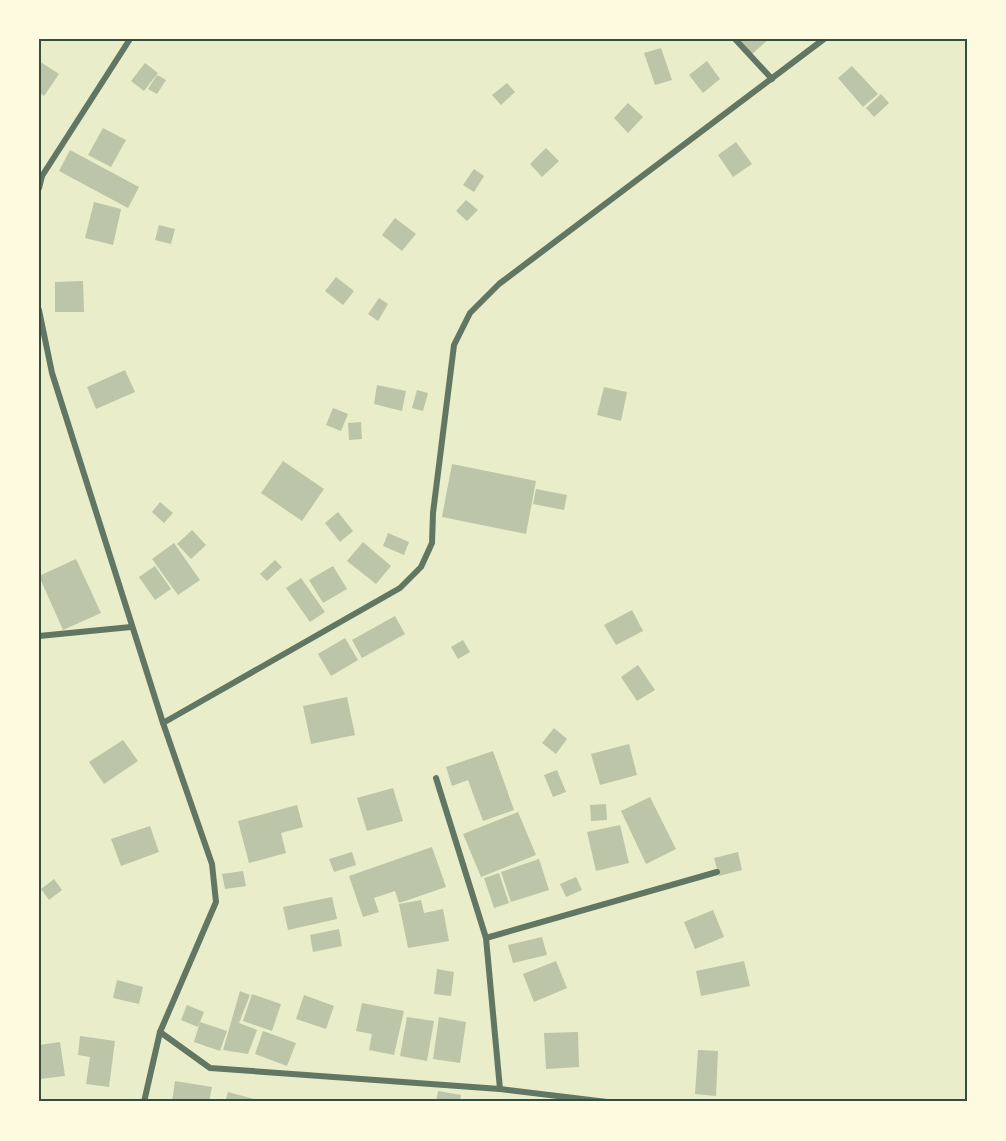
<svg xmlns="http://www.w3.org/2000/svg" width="1006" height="1141" viewBox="0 0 1006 1141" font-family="'DM Sans',sans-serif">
  <rect width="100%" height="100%" fill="#e9edc9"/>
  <g fill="#bcc5a7">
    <polygon points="739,39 769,39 752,54"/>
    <polygon points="661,48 672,80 655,85 644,53"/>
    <polygon points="39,61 59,74 44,96 39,92"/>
    <polygon points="707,61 720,79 703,93 689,75"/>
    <polygon points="145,63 158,73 144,91 131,81"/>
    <polygon points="852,66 878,94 863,107 838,78"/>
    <polygon points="157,75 166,80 157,94 148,89"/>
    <polygon points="507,83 515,92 501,105 492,95"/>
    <polygon points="881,94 889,103 874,117 866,108"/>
    <polygon points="628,103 643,117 628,133 614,118"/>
    <polygon points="103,128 126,140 111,167 88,155"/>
    <polygon points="736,142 752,164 733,177 718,155"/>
    <polygon points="546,148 559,161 542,177 530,164"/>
    <polygon points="70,150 139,187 128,208 59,171"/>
    <polygon points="474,169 484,176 474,192 463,185"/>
    <polygon points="466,200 478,210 467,221 456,211"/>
    <polygon points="94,202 121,209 113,245 85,238"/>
    <polygon points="395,218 416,234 402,251 382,235"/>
    <polygon points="159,225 175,229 171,244 155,240"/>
    <polygon points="336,277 354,291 343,305 325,291"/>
    <polygon points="83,281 84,312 55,312 55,282"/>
    <polygon points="379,298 388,304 378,321 368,314"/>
    <polygon points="125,370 135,392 96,409 87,387"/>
    <polygon points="377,385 406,391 402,411 374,404"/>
    <polygon points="604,387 627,392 621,421 597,415"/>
    <polygon points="417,390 428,393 423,411 412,408"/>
    <polygon points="333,408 348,414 341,431 326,425"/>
    <polygon points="361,422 362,439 349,440 348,423"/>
    <polygon points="283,461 324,489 302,521 261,493"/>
    <polygon points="452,464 536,481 526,534 442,517"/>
    <polygon points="536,489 567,495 564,510 533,504"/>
    <polygon points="160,502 173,513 164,523 152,512"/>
    <polygon points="338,512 353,531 340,542 325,523"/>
    <polygon points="192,530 206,545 191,559 177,544"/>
    <polygon points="388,533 409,542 404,555 383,546"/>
    <polygon points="363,542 391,566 376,584 347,561"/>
    <polygon points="174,543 200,580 178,595 152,559"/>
    <polygon points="76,559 101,613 63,630 39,576"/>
    <polygon points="275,560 282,567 267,581 260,574"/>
    <polygon points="155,566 171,589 155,600 139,577"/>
    <polygon points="333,566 347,589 323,603 309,580"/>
    <polygon points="301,578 325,612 310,622 286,588"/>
    <polygon points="632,610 643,631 616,645 604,625"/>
    <polygon points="395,616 405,634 362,658 352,640"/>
    <polygon points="345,638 358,660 331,676 318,654"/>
    <polygon points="463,640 470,652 458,659 451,647"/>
    <polygon points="638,665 655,690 637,701 621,677"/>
    <polygon points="347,697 355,735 311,744 303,706"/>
    <polygon points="554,728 567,739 556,754 542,743"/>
    <polygon points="123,740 138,761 104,784 89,762"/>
    <polygon points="629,744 637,775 600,785 591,754"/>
    <polygon points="493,751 514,810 483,821 468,780 452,786 446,767"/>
    <polygon points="557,770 566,792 553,797 544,775"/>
    <polygon points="393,788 403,821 367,831 357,798"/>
    <polygon points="650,797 676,849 646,864 621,811"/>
    <polygon points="606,804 607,820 591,821 590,805"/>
    <polygon points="297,805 303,827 281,833 286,853 249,863 238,821"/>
    <polygon points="518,812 536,855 481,877 463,834"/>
    <polygon points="620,825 629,863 596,871 587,832"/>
    <polygon points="150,826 159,852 121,866 111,839"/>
    <polygon points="432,847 446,887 399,903 395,891 374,898 379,912 363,917 349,876"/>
    <polygon points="352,852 356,865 334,872 329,859"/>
    <polygon points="738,852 742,870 719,876 714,858"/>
    <polygon points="539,859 549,890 511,902 501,872"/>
    <polygon points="243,871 246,886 225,889 222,874"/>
    <polygon points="499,873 509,903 494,908 484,878"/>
    <polygon points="576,877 582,890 566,897 560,884"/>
    <polygon points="54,879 62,890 49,900 41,889"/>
    <polygon points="332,897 337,919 288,930 283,907"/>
    <polygon points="421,900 424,913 443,909 449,941 408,948 399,904"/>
    <polygon points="713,910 724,937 695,949 684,922"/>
    <polygon points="339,929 342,946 313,952 310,935"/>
    <polygon points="542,937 547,955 513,963 508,945"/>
    <polygon points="556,961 567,988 534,1002 523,974"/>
    <polygon points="744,961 750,986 701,996 696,971"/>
    <polygon points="437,969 454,972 451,996 434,994"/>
    <polygon points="117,980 143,987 139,1004 113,998"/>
    <polygon points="240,991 250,995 239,1023 257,1030 248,1054 223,1050"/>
    <polygon points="252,994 281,1004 272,1031 243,1021"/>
    <polygon points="304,995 334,1006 326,1029 296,1019"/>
    <polygon points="362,1003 404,1011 394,1055 369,1050 372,1034 356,1031"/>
    <polygon points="187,1005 204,1012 198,1027 181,1020"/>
    <polygon points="407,1017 434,1021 427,1061 400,1056"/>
    <polygon points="439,1017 466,1022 460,1063 433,1059"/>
    <polygon points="200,1022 227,1031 220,1051 194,1042"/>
    <polygon points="263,1031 296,1043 287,1066 255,1054"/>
    <polygon points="578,1032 579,1067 546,1069 544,1033"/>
    <polygon points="80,1036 115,1041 109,1087 86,1084 90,1057 78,1055"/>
    <polygon points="60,1042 65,1076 39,1079 39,1045"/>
    <polygon points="698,1050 718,1051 716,1096 695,1094"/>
    <polygon points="175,1081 212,1087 209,1102 172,1102"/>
    <polygon points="438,1091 461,1095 460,1102 436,1102"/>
    <polygon points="228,1092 262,1101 262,1102 225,1102"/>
  </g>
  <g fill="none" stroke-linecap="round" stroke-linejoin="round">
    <g stroke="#617663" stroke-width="6">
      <polyline points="735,39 772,79"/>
      <polyline points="39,188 42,176 130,39"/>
      <polyline points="39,310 52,373 163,723 212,864 216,902 160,1032 144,1102"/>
      <polyline points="39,636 131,627"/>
      <polyline points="163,723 400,588 421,567 432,543 433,513 454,345 470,313 499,284 824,39"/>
      <polyline points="436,778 486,938 500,1089"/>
      <polyline points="486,938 717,872"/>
      <polyline points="160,1032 210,1068 500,1089 607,1102"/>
    </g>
  </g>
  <rect width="1006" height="1141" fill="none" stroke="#fefae0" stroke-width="81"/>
  <rect x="40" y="40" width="926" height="1060" fill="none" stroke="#344e41" stroke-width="2"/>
</svg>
